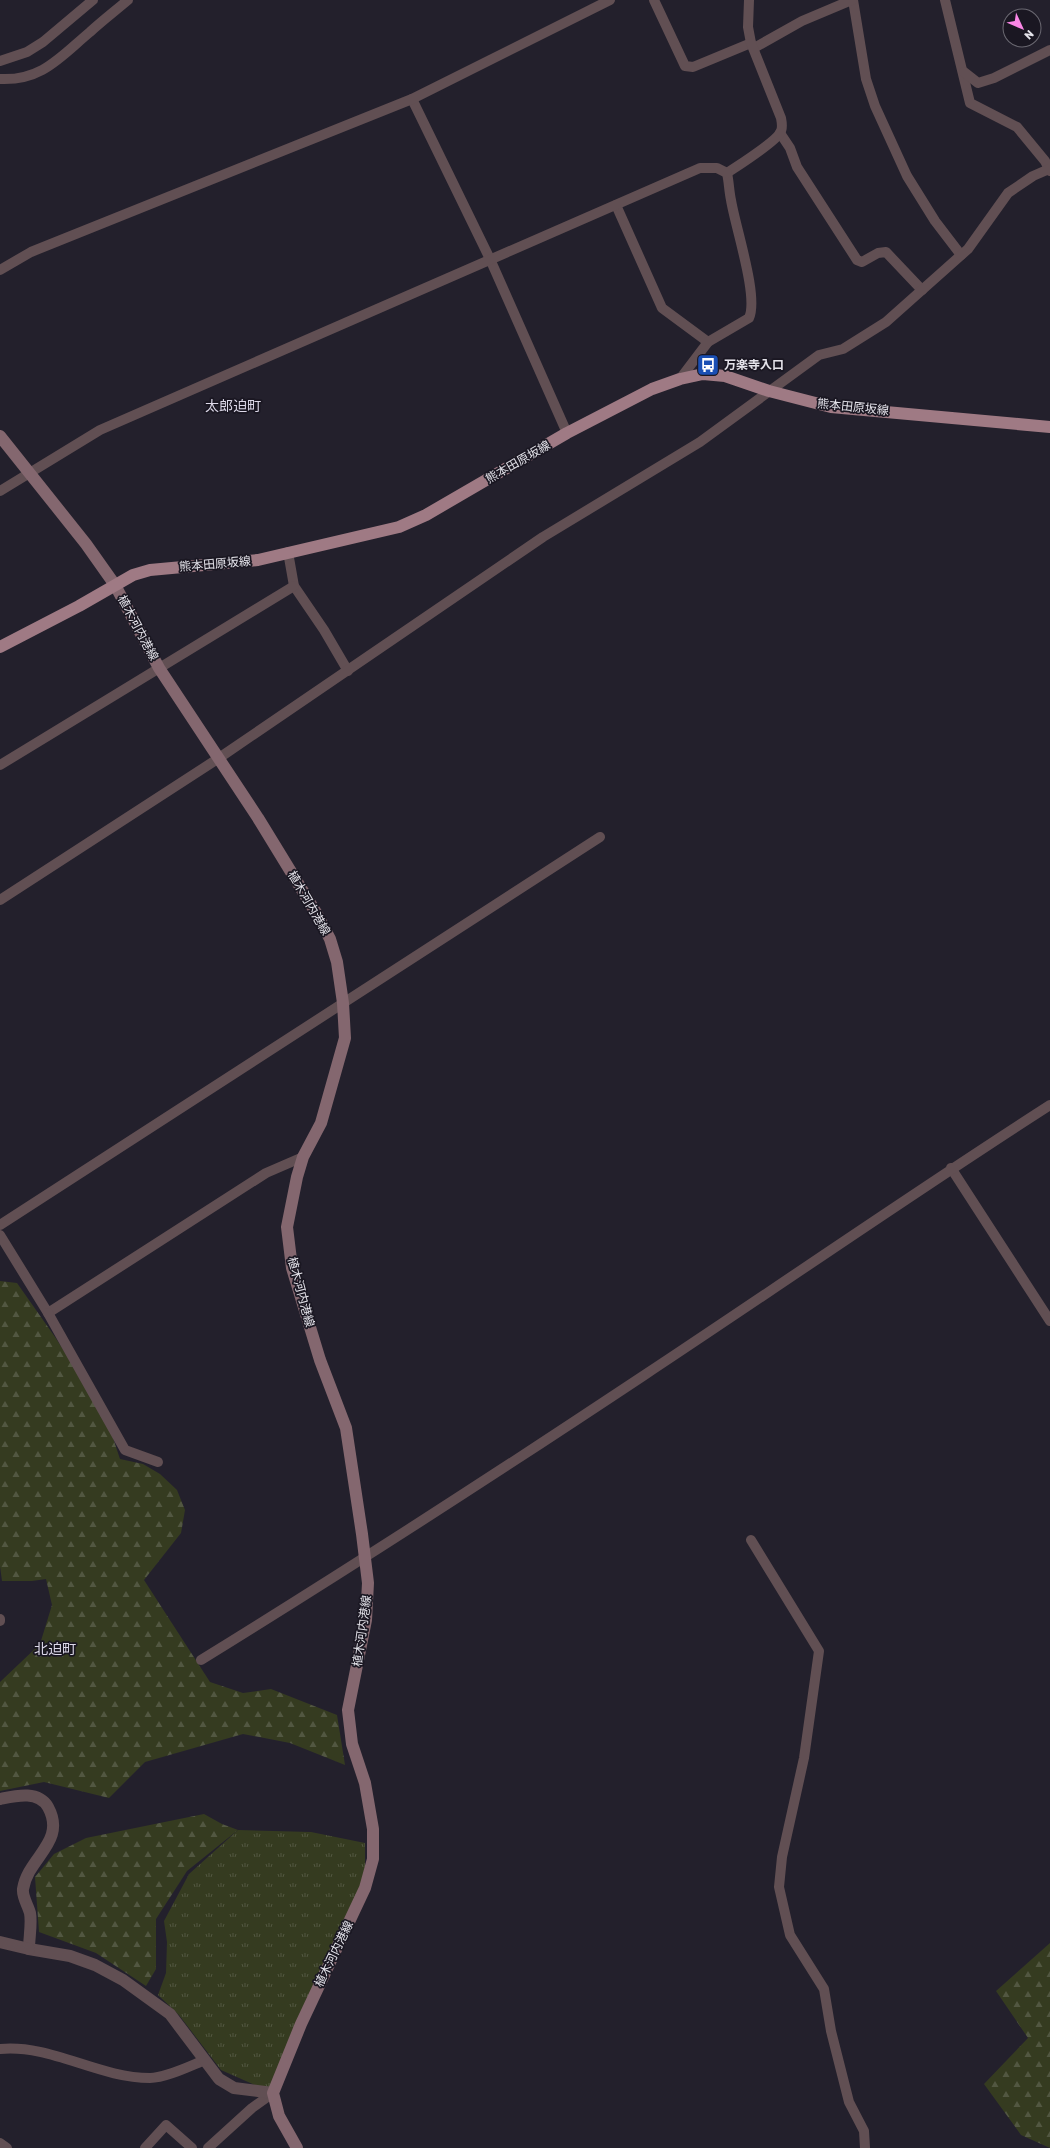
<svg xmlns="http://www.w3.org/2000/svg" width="1050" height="2148" viewBox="0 0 1050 2148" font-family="Rubik,'Noto Sans JP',sans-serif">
  <defs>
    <pattern id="forest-firs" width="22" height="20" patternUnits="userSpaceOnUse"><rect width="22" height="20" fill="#353b20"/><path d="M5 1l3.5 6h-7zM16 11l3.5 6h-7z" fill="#525741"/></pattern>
    <pattern id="park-tufts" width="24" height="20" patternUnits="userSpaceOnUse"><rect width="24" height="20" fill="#353b20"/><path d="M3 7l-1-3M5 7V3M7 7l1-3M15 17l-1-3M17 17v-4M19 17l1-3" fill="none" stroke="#525741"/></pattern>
  </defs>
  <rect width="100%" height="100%" fill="#23202c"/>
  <g fill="url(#forest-firs)">
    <polygon points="0,1281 17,1283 55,1337 105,1414 120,1459 143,1464 160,1474 177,1490 185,1510 181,1533 144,1580 210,1682 243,1693 271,1689 337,1715 345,1765 290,1743 243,1734 145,1762 109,1798 44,1782 0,1791 0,1682 40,1644 52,1605 46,1579 32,1581 2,1581 0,1566"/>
    <polygon points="204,1814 222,1824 238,1830 187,1871 156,1919 156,1969 146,1986 96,1953 39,1932 35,1877 54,1854 86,1838"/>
    <polygon points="1050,1943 1050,2148 1021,2135 984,2084 1028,2038 996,1991"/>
  </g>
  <polygon fill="url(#park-tufts)" points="238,1830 311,1832 365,1843 365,1888 273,2093 221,2070 179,2015 158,1995 166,1973 167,1942 164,1921 189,1874"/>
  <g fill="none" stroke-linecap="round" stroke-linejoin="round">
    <g stroke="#614f53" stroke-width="10">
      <polyline points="654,0 685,66 693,67 751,43"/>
      <polyline points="853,0 866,79 875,106 907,176 935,221 961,255"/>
      <polyline points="945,0 970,103 1017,127 1045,161 1050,171"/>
      <polyline points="754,48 802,21 852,0"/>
      <polyline points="0,61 27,52 43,42 93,0"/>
      <polyline points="964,72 978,83 994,78 1050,50"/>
      <path d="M 0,79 C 42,81 60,57 90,32 C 102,21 115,11 128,0"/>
      <polyline points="412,99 490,259 567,433"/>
      <polyline points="780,133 790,148 797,167 857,260 862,262 878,253 886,252 922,290"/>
      <path d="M 727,173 C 739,165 774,143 780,133 C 783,129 782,123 781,118 L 751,43 L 748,27 L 749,0"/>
      <polyline points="616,205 662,308 708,342"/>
      <polyline points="0,270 31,252 412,99 610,0"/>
      <path d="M 680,379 L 708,342 L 749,318 C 759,297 735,226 731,200 C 729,191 729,182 727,173"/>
      <polyline points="0,491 100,430 700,168 717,168 727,173"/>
      <polyline points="288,552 294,586 324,630 348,671"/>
      <polyline points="0,765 294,586"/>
      <polyline points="0,900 219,758 543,537 700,442 819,355 843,349 886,322 968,249 1008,193 1033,176 1049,169"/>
      <polyline points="951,1168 1050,1321"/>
      <polyline points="0,1225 600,837"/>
      <polyline points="0,1235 48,1313 266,1173 303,1157"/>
      <polyline points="48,1313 125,1450 158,1462"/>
      <polyline points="751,1540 819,1651 804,1758 782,1857 779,1887 790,1935 824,1989 831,2031 849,2102 864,2131 865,2148"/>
      <polyline points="0,1619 0,1621"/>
      <path d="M 201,1660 C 350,1568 497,1473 643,1376 C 779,1286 913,1193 1050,1105"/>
      <path d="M 0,2049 C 51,2044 98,2078 150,2078 C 166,2078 190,2066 205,2060"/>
      <polyline points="0,2143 7,2148"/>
      <polyline points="145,2148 166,2125 192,2148"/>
      <polyline points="208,2148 252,2108 273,2093"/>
    </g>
    <g stroke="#614f53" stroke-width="12">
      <path d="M 0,1799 C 15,1796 38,1790 48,1807 C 67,1842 28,1857 23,1889 C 22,1897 28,1905 30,1913 C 32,1923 29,1938 29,1949 L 70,1956 L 95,1965 L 123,1980 L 170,2014 L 219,2079 L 234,2088 L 273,2093"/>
      <polyline points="0,1942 29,1949"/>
    </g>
    <polyline stroke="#84676f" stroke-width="12" points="0,436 86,544 115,585 159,668 258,818 318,916 330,939 337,962 343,1003 345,1038 321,1123 303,1157 297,1177 287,1227 292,1268 320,1360 346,1428 362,1534 368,1583 366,1620 348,1710 352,1744 365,1783 373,1829 373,1859 365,1888 301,2024 273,2093 279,2116 297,2148"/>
    <polyline stroke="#9f7a84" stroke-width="12" points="0,647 79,606 133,575 150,570 258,560 399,527 426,515 567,433 652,389 680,379 703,374 725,376 769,391 831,407 1050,427"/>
  </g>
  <defs>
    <g id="bus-square" transform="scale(1.15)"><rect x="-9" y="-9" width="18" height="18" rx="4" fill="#1a4fb4" stroke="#1a1722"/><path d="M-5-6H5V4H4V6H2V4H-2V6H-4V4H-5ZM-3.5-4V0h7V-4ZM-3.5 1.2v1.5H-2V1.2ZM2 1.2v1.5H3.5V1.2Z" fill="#fff"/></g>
  </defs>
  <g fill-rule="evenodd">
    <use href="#bus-square" x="708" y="365"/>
  </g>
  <g text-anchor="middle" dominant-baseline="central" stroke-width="3.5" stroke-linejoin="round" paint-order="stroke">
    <g font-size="12" font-weight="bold" fill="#e4e3ea" stroke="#1a1722" text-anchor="start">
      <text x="724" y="365">万楽寺入口</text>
    </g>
    <g font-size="12" fill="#e4e3ea" stroke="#1a1722">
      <text transform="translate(853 407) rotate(6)">熊本田原坂線</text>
      <text transform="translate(518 462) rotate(-30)">熊本田原坂線</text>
      <text transform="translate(215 564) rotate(-5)">熊本田原坂線</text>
      <text transform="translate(138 628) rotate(62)">植木河内港線</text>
      <text transform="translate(309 903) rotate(60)">植木河内港線</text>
      <text transform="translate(301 1292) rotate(75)">植木河内港線</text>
      <text transform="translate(362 1631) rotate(-82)">植木河内港線</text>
      <text transform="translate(334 1954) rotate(-64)">植木河内港線</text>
    </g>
    <g font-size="14" fill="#ddd9e9" stroke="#1a1722">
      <text x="233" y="406">太郎迫町</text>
      <text x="55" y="1649">北迫町</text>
    </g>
  </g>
  <g transform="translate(1022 28) rotate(134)"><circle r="19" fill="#1a1722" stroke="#6b6972"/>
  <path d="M0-3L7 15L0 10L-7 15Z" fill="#fa87e6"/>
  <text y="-6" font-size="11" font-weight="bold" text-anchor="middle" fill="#e4e3ea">N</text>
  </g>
</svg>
